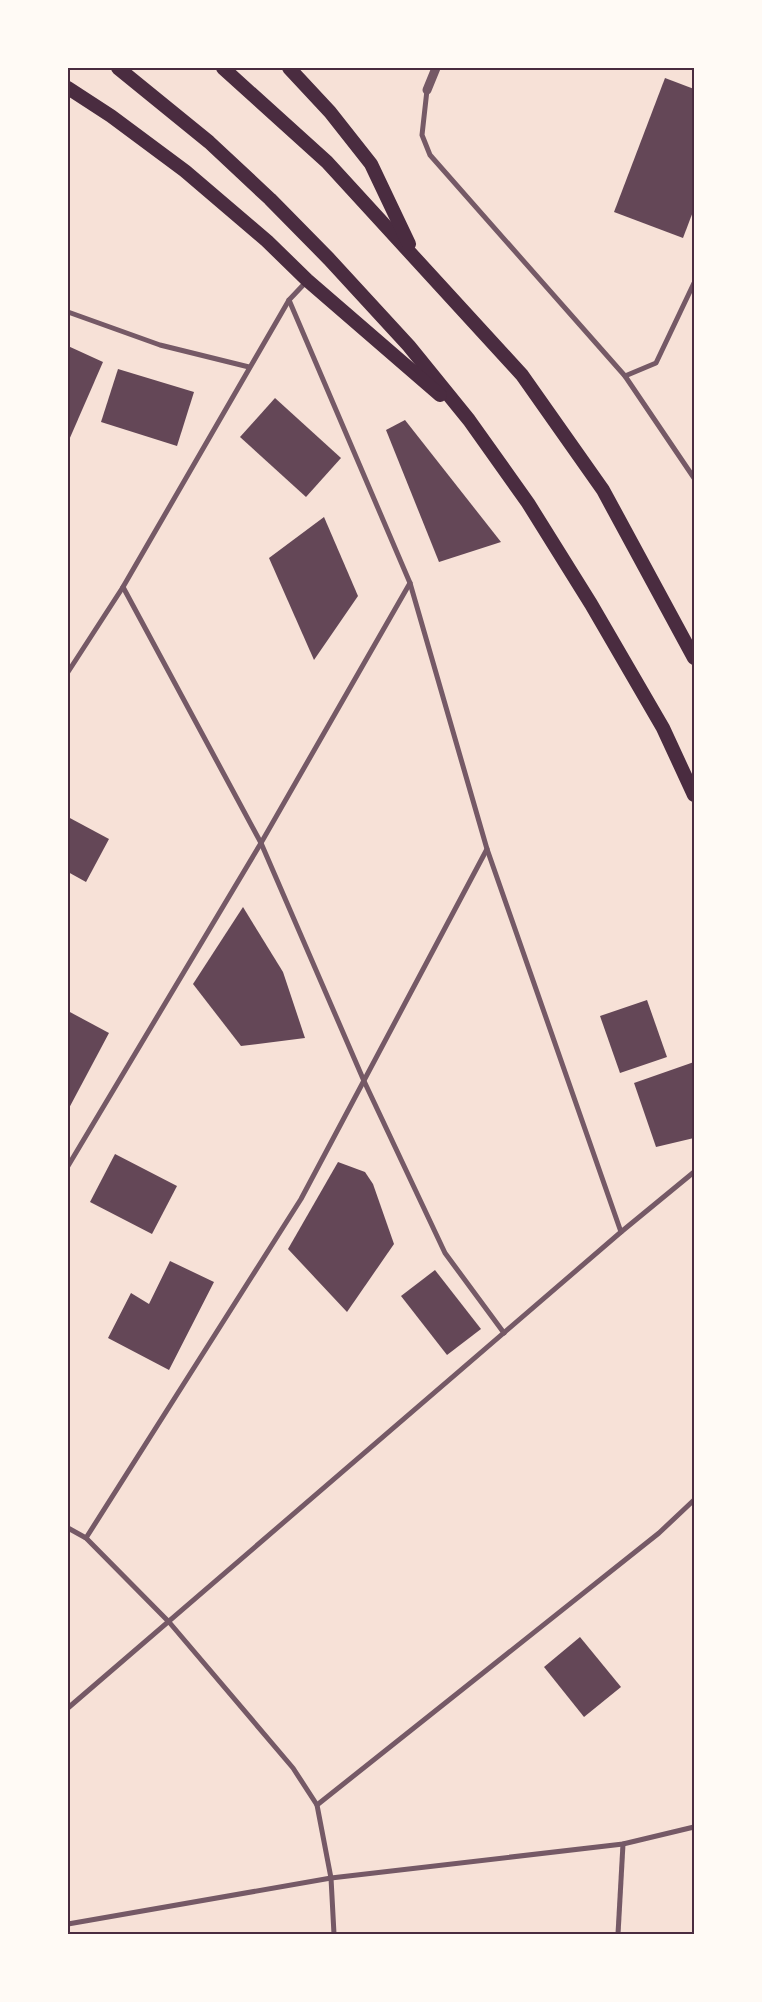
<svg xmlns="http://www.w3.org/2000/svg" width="762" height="2002" viewBox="0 0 762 2002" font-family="'Libre Baskerville',serif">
  <rect width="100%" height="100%" fill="#f7e1d7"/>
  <g fill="#644757">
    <polygon points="665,78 694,89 694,209 683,238 614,212"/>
    <polygon points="68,346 103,362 69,440 68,439"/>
    <polygon points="118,369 194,392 177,446 101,422"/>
    <polygon points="275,398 341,458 306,497 240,437"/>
    <polygon points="405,420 501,542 439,562 386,430"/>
    <polygon points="324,517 358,596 314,660 269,558"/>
    <polygon points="68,817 109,839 86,882 68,872"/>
    <polygon points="243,907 283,972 305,1038 241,1046 193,984"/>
    <polygon points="647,1000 667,1057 620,1073 600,1016"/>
    <polygon points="68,1011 109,1033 68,1110"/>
    <polygon points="694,1062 694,1138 656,1147 634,1083"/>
    <polygon points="115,1154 177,1186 152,1234 90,1202"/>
    <polygon points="338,1162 365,1172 373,1184 394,1244 347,1312 288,1249"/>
    <polygon points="170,1261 214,1282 169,1370 108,1338 131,1293 149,1304"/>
    <polygon points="435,1270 481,1329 447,1355 401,1296"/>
    <polygon points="580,1637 621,1687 584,1717 544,1667"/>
  </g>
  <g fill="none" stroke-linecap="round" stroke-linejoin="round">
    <g stroke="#755966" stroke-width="5">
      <polyline points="427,90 422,135 430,155 625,376 694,478"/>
      <polyline points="289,300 410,583 487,849 621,1232"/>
      <polyline points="68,312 160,345 249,367"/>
      <polyline points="625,376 656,363 694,283"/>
      <polyline points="123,587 261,843 364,1081 445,1253 504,1333"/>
      <polyline points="68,672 123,587 289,300 307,281"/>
      <polyline points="68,1166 261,843 410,583"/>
      <polyline points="68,1528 86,1538 169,1622 293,1768 317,1805 331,1878 334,1934"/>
      <polyline points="86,1538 301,1199 487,849"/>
      <polyline points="68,1708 621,1232 694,1172"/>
      <polyline points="317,1805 659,1533 694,1500"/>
      <polyline points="68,1924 331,1878 623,1844 694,1827"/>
      <polyline points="618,1934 623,1844"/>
    </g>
    <polyline stroke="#755966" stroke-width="9" points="427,90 436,68"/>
    <g stroke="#4a2c40" stroke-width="14">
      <polyline points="118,68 209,142 270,199 329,259 409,346 469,420 528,503 591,604 663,728 694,795"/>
      <polyline points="223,68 327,162 522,375 603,490 694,658"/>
      <polyline points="289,68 330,112 371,164 409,244"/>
      <polyline points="68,88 111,116 185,171 267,241 307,280 440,395"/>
    </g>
  </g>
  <rect width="762" height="2002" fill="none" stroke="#fffaf5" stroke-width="138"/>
  <rect x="69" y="69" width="624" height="1864" fill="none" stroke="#4a2c40" stroke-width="2"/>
</svg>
